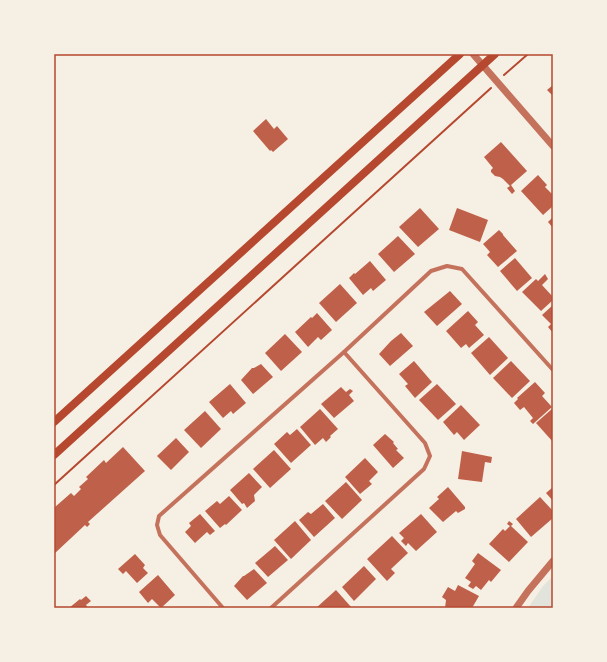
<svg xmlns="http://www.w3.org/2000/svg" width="607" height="662" viewBox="0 0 607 662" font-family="'Source Sans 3',sans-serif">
  <rect width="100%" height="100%" fill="#f6efe4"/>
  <polygon fill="#e2e4dc" points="553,576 553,608 528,608 543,586"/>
  <g fill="#bf614a">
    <polygon points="553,85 553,96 547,90"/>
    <polygon points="266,119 274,129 277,126 288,139 273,152 271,150 270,151 253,131"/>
    <polygon points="501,142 527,171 511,185 515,191 512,194 507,188 510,186 503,179 500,177 495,176 491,172 491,170 493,168 484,157"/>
    <polygon points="538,175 547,185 545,187 553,195 553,206 543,215 521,191"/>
    <polygon points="420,208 439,229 418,247 399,227"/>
    <polygon points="457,208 488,220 480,242 449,230"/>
    <polygon points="553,217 553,228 548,222"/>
    <polygon points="499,230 503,234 503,235 517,251 498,267 487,255 490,252 483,244"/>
    <polygon points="398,236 415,254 394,272 378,254"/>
    <polygon points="515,258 532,278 517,291 500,271"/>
    <polygon points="370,261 386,280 373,291 371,288 363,295 349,278 354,273 355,274"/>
    <polygon points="545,274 548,279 542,285 553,297 553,300 541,311 522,292 536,279 538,281"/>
    <polygon points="340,284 357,303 336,322 319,303"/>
    <polygon points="450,291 462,304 437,326 424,312"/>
    <polygon points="553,305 553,333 548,327 551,324 542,315"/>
    <polygon points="468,311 478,322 475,325 484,335 469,348 466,344 461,348 446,331"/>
    <polygon points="317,313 332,330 321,340 318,337 308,347 295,332 311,317 312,318"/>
    <polygon points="401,333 413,346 390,366 379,354 391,341"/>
    <polygon points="285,334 302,352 281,371 265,353"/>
    <polygon points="489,337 508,358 490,375 471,353"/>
    <polygon points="414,361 432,382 415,398 405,386 408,384 399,374"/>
    <polygon points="511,361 530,381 512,398 493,378"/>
    <polygon points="261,364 273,377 253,394 241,380 252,368 254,368"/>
    <polygon points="535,382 545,393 542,396 552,407 533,424 530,421 533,418 524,407 520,410 514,403 518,399 517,398"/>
    <polygon points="230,384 246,403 233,414 231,411 223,418 209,402"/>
    <polygon points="437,384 456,404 438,420 419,400"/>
    <polygon points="341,387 346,392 350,389 353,391 349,395 354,401 334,418 321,404"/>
    <polygon points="461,405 480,425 464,440 457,432 454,435 443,422"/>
    <polygon points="553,408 553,442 536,423"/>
    <polygon points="320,409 338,429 330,436 331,437 326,442 323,438 315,445 300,427"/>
    <polygon points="205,411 221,429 201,448 184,430"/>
    <polygon points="297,429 311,445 291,463 274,444 287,432 290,435"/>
    <polygon points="385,434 394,442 393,443 398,449 396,450 404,458 393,468 373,445"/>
    <polygon points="176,438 189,452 171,470 157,456"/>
    <polygon points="123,447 145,471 88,522 90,524 87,527 85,525 54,554 54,506 55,507 71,493 74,496 81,489 79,487 88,479 86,477 104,460 106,463"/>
    <polygon points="274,450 291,469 270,488 253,469"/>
    <polygon points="462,451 492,457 491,463 485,462 482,482 458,479"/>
    <polygon points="365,458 378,472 369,481 372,484 360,494 345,477"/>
    <polygon points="249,473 262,487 254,495 255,501 247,508 244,503 242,504 230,490"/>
    <polygon points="346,482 362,500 342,519 325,501"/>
    <polygon points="448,487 465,507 465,509 458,513 456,511 443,522 429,508 439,499 437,497"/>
    <polygon points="553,487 553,501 546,493"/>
    <polygon points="229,496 242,510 226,525 225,524 220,528 205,511 217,501 220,504"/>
    <polygon points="540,497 553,511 553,518 531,537 516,519"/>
    <polygon points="323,504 335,518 314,537 299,520 308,512 311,514"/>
    <polygon points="200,514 215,531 210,535 207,532 195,543 185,532 191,526 189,523"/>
    <polygon points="421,514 437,532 416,551 408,543 406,546 401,541 404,538 399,533"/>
    <polygon points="295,521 311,540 291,559 274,540"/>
    <polygon points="509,521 513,524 511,526 528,542 509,562 489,544 503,529 505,531 510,526 507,524"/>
    <polygon points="392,536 408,553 391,569 395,573 387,581 367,559"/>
    <polygon points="275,546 288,560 268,577 255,563"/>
    <polygon points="478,553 501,570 491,582 489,580 481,590 476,586 473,589 468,586 471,582 465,578 475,564 472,561"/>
    <polygon points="135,554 145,565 143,568 148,573 137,583 126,571 123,574 118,569"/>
    <polygon points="364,566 376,579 354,601 342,587"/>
    <polygon points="254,569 267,583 247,600 234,586 243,576 244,576"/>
    <polygon points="158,575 175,595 161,608 152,599 148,603 139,592"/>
    <polygon points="458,585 479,596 472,608 445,608 446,600 442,597 448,587 455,591"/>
    <polygon points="336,590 352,608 316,608"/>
    <polygon points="86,596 91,601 86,605 88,608 69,608 80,599 81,600"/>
  </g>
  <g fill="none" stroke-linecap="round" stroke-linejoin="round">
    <g stroke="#b5482f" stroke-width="2">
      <polyline points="504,75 528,54"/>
      <polyline points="54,485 491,88"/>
    </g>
    <g stroke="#c5725c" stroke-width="4">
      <polyline points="223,608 160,535 157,525 159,516 344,352 431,271 447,266 462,269 553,370"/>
      <polyline points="271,608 424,469 430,456 425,443 344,352"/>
    </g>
    <g stroke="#c5725c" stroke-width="7">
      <polyline points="473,54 553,146"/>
      <polyline points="516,608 528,591 553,561"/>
    </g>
    <g stroke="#b5482f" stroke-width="8">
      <polyline points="54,422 460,54"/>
      <polyline points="54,455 495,54"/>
    </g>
  </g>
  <rect width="607" height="662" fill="none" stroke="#f6efe4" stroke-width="110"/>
  <rect x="55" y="55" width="497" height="552" fill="none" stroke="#b5482f" stroke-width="1.5"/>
</svg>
